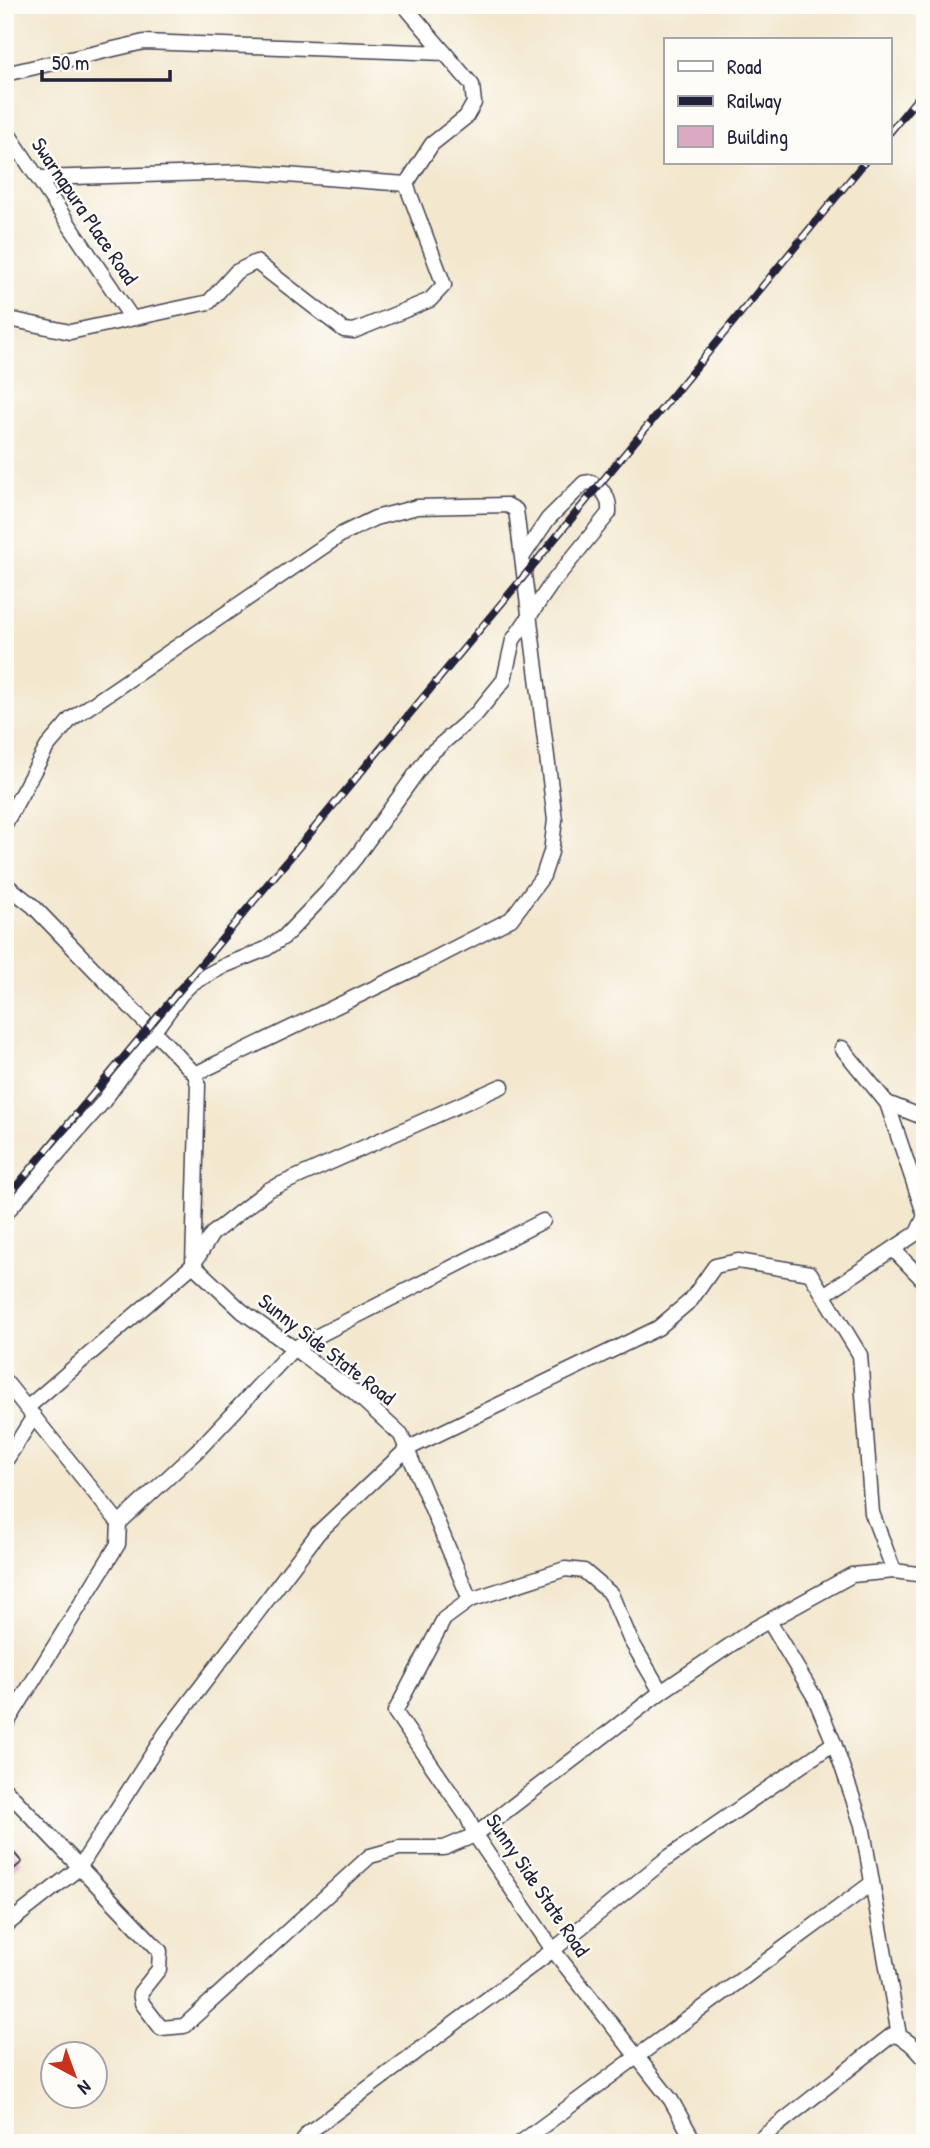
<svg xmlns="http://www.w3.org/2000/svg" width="930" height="2148" viewBox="0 0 930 2148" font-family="'Patrick Hand',sans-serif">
  <rect width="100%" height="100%" fill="#fdfcf7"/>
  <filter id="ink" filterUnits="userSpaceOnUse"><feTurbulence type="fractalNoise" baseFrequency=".0143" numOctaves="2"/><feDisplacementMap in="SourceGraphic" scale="14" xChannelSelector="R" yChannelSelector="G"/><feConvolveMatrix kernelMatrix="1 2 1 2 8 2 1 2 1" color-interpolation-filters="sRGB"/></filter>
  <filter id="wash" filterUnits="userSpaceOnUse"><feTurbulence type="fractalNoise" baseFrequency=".00686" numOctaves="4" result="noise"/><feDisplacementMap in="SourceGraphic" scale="28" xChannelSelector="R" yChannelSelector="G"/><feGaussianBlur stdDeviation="1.57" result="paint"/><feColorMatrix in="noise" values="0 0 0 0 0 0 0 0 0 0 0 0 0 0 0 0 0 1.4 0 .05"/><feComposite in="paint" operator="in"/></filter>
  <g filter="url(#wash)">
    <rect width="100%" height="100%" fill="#f3e7ce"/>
    <g id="blocks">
      <polygon fill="#dbaac2" points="5,1843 22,1862 5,1877"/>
    </g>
  </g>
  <g filter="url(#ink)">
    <use href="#blocks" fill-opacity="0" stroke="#414051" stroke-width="2"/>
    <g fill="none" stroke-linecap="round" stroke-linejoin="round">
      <g stroke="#414051" stroke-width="17">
        <g id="street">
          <polyline points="5,74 144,42 445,53"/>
          <polyline points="5,129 131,317"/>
          <polyline points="38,178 245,172 406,184"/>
          <polyline points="5,318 70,332 209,302 236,272 256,262 344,330 354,331 430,300 444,285 406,184 432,144 466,117 474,103 472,85 404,5"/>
          <polyline points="5,824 47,747 71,719 342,534 375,518 417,507 507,505 516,510 555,820 551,852 543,876 511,919 420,966 195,1074"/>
          <polyline points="5,884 33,906 195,1074 198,1085 193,1265 242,1311 354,1392 401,1435 470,1600 444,1619 395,1712 468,1818 475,1835 553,1950 671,2100 695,2143"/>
          <polyline points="842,1048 887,1103 925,1216"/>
          <polyline points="887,1103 925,1118"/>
          <path d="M 5,1214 L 103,1102 L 181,994 L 192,983 L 226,965 L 266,949 L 284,937 L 328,891 L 356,857 L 430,754 L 477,713 L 504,680 L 513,640 L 552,583 L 609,513 C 610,497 604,491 591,482 L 584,483 L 548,519 L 523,556"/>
          <polyline points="893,1249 925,1282"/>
          <polyline points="825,1294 917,1233 925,1216"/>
          <polyline points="5,1381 119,1523 118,1544 5,1726"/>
          <polyline points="28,1407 193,1265 212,1234 268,1190 502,1086"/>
          <polyline points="5,1462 34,1416"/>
          <polyline points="119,1523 201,1447 294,1348 543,1221"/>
          <polyline points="470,1600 565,1569 584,1571 611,1594 630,1639 661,1692"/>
          <polyline points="769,1621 815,1698 834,1743 862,1825 899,2035"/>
          <polyline points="5,1789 160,1951 159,1969 140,1993 142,2003 161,2028 184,2026 370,1856 399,1848 444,1848 475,1835 661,1692 754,1629 852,1575 894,1571 925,1575"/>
          <polyline points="5,1926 79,1868 165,1734 318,1533 407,1449 658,1328 691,1300 715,1266 738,1261 810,1273 860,1355 872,1513 894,1571"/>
          <polyline points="302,2143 308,2133 553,1950 666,1859 834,1743"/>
          <polyline points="520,2143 872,1883"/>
          <path d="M 755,2143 L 892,2035 C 906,2036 916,2049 925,2059"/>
        </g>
      </g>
      <use href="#street" stroke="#fff" stroke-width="14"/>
      <g stroke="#22223b" stroke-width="8">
        <g id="rail">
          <polyline points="890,132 925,89"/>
          <polyline points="5,1200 525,575 864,163"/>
        </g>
      </g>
      <use href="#rail" stroke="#fdfcf7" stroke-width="5" stroke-dasharray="16" stroke-linecap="butt"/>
    </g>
  </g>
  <g text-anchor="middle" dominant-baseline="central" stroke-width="5" stroke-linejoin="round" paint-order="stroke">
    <g font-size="21" fill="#22223b" stroke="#fdfcf7">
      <text transform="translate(85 211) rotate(56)">Swarnapura Place Road</text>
      <text transform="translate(327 1349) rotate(38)">Sunny Side State Road</text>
      <text transform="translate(538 1885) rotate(56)">Sunny Side State Road</text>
    </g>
  </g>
  <rect width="930" height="2148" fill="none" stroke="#fdfcf7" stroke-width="28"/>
  <rect x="664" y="38" width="228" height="126" fill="#fdfcf7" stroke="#a5a5ac" stroke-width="2"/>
  <rect x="678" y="61" width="35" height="10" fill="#ffffff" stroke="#a5a5ac" stroke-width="2"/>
  <text x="727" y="74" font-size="21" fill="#22223b">Road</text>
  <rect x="678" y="96" width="35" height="10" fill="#22223b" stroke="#a5a5ac" stroke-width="2"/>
  <text x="727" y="108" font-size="21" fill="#22223b">Railway</text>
  <rect x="678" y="126" width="35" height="21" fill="#dbaac2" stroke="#a5a5ac" stroke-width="2"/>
  <text x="727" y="144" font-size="21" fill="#22223b">Building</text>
  <g transform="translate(74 2075) rotate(139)"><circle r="33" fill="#fdfcf7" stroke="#a5a5ac" stroke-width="2"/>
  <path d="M0-5L12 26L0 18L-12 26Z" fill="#c8321e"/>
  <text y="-10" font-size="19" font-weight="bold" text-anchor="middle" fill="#22223b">N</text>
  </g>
  <path d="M42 70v10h128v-10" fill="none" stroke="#22223b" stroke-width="3.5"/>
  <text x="52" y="70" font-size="21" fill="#22223b" stroke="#fdfcf7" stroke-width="5" paint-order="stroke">50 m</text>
</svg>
